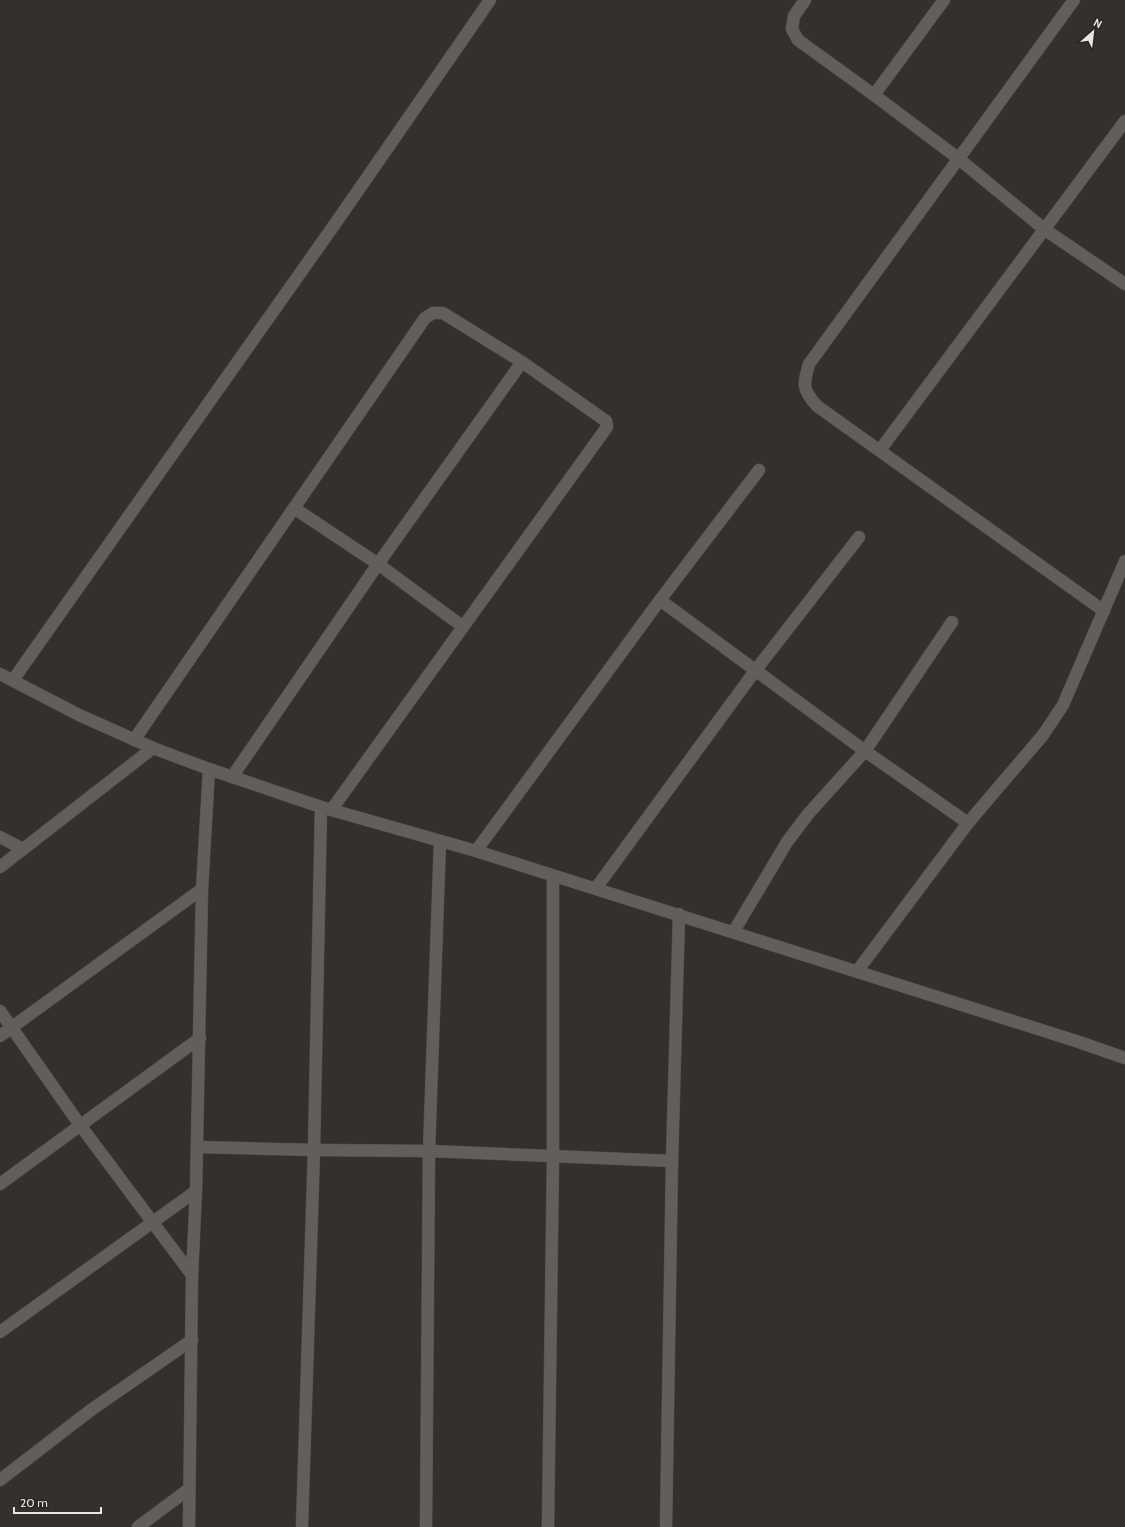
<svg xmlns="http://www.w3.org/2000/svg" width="1125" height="1527" viewBox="0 0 1125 1527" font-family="Cabin,sans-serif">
  <rect width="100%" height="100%" fill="#35302c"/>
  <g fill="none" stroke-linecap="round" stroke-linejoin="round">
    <g stroke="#514e4b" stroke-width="13">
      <g id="minor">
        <polyline points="805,0 794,16 792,29 798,40 874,95 959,159 1044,229 1125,284"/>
        <path d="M 1074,0 L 809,364 C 803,385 802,389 817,406 L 1104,611"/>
        <polyline points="874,95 944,0"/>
        <polyline points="880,450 1125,121"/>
        <polyline points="294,508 378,564 462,626"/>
        <polyline points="660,600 865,751 968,823"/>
        <polyline points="0,674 79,715 153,748 209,769 321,807 476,851 1079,1042 1125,1058"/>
        <polyline points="13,680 337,221 490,0"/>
        <polyline points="134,740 425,318 433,313 443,313 522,362 606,421 607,427 332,809"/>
        <polyline points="232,777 378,564 522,362"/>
        <polyline points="0,837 23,849"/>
        <polyline points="476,851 660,600 759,470"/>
        <polyline points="0,867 153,748"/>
        <polyline points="596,888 755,671 859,537"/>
        <polyline points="734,931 787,842 809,813 865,751 952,622"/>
        <polyline points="858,970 968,823 1043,735 1063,705 1125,561"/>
        <polyline points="0,1011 80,1125 192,1275"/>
        <polyline points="0,1036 202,889"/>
        <polyline points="197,1147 314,1150 429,1151 672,1161"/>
        <polyline points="0,1184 200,1038"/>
        <polyline points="0,1332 196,1191"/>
        <polyline points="0,1480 91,1410 192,1340"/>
        <polyline points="138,1527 189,1489"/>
        <polyline points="189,1527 192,1275 196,1191 202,889 209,769"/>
        <polyline points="302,1527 314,1150 321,807"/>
        <polyline points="426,1527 429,1151 440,841"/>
        <polyline points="548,1527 553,1157 553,876"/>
        <polyline points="666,1527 672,1161 679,914"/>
      </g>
    </g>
    <use href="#minor" stroke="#635e5a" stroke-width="12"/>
  </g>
  <g transform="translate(1093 32) rotate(28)" stroke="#2b2622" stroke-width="3" paint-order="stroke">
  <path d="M0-3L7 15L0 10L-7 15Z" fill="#e9e6e4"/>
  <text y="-6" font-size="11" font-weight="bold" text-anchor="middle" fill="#e9e6e4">N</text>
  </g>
  <path d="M14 1507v6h87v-6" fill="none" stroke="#e9e6e4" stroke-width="2"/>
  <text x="20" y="1507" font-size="12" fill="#e9e6e4" stroke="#2b2622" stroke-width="3" paint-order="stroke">20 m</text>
</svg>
